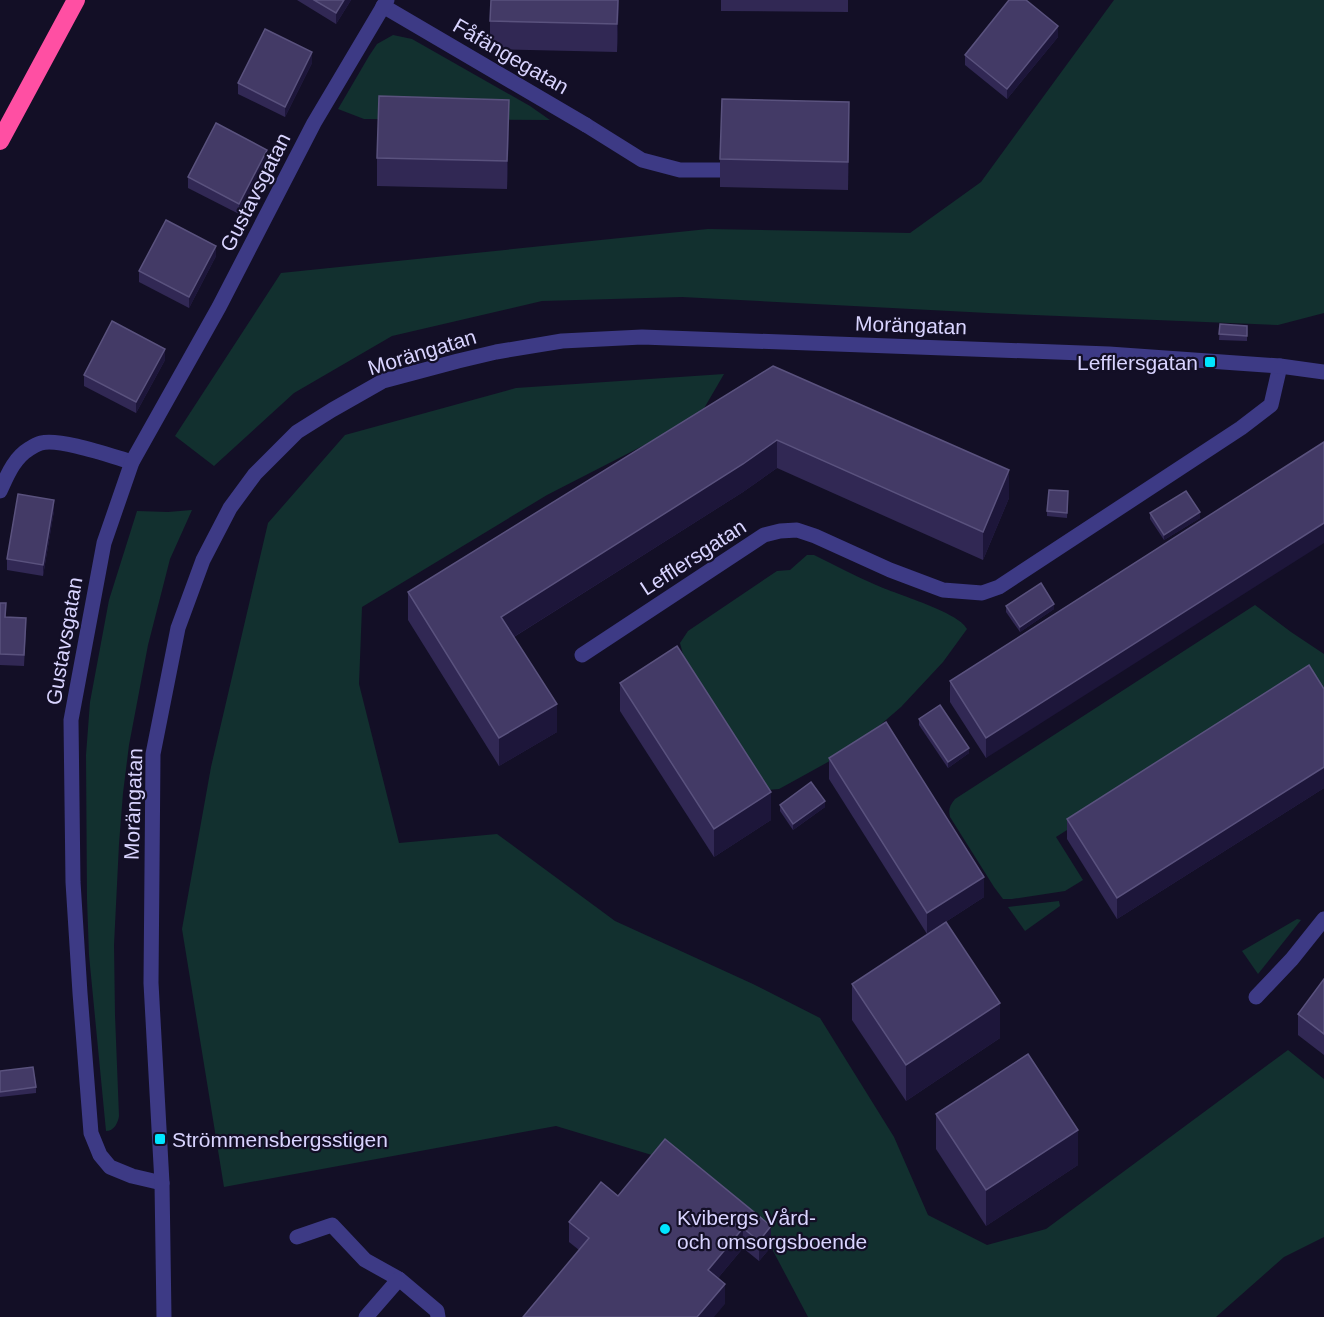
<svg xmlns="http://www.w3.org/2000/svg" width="1324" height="1317" viewBox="0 0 1324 1317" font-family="Helvetica,sans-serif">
  <rect width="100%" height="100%" fill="#130f26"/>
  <g fill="#12302f">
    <polygon points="1114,0 1324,0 1324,313 1278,325 988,313 682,297 542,301 392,336 294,393 214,466 175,436 281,273 708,229 910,233 981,182"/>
    <polygon points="393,35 412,39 530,106 550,120 364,119 338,109 369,56 377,44"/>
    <polygon points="724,374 699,417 547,495 362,607 359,684 399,843 497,834 615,921 753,984 820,1018 894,1137 928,1215 987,1245 1046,1229 1288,1050 1324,1079 1324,1237 1284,1257 1216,1317 808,1317 771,1247 665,1159 556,1126 224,1187 182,929 211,767 268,523 345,435 516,388"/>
    <path d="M 192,510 L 170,559 L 148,645 L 129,745 L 123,793 L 119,844 L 114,945 L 115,1015 L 119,1116 C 118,1123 114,1131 106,1131 L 89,955 L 87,899 L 86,755 L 90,702 L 109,600 L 137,511 L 168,512 Z"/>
    <path d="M 807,555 L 814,555 C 835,565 855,576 876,585 C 895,594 959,612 967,629 L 943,662 L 901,707 L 872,732 L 828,762 L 790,783 L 779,789 L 767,790 L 684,658 L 680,643 L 688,631 L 777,571 L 790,570 Z"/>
    <path d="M 1255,605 L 1291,632 L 1324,654 L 1324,698 L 1310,676 L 1056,837 L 1083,880 L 1065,891 L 1012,899 L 1003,899 L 994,887 L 950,817 C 948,809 950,805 955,799 Z"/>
    <polygon points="1059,901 1060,906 1025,931 1008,907"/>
    <polygon points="1297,919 1301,920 1258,974 1242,951"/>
  </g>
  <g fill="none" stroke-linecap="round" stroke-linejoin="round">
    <g stroke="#3d3a85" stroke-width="15">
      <polyline points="586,125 642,160 680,170 721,170"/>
      <polyline points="297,1237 332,1225 365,1260 399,1279"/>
      <polyline points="366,1317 399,1279 437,1311 438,1317"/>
    </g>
    <g stroke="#3d3a85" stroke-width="15">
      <polyline points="383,6 586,125"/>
      <path d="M 0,491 C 7,476 14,458 29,449 C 32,447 37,444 41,443 C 60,438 111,456 132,462"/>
      <polyline points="582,655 764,535 780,531 797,530 815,536 890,570 943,590 982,593 999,587 1241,428 1271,405 1280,366"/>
      <polyline points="1256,997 1292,959 1324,919"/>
      <polyline points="162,1183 132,1176 110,1167 100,1155 91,1133 80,993 73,882 71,720 104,543 132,462 219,307 314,123 387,0"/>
      <polyline points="164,1317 162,1183 151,983 153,754 178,628 203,560 230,508 255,474 297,432 332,410 383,381 458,361 496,352 562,341 642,337 1109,354 1280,366 1324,372"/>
    </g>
    <polyline stroke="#ff4fa3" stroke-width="18" points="0,141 76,0"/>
  </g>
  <g fill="#312854">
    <polygon points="297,0 351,0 336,24"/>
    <polygon points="619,0 617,52 490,49 490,21"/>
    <polygon points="721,0 848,0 848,12 721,11"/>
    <polygon points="1058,37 1007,99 965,65 965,55"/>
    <polygon points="312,63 285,117 238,94 238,83"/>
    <polygon points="509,128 507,189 377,186 377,158"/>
    <polygon points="849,130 848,190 720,187 720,159"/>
    <polygon points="267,161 239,214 188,188 188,177"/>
    <polygon points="216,256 189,308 139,282 139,271"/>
    <polygon points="1220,324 1247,326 1247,341 1219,340"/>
    <polygon points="165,360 136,413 84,386 84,375"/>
    <polygon points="773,366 1009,498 983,560 777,468 743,492 514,637 557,732 499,766 408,620 408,592"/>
    <polygon points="1324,442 986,758 950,702 950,681"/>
    <polygon points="1068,497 1067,518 1047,516 1047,511"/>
    <polygon points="54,511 43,576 7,570 7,559"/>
    <polygon points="1150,513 1200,518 1164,540 1150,519"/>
    <polygon points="0,603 6,617 26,629 24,666 0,665"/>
    <polygon points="1006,606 1054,609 1020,632 1006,612"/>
    <polygon points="620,683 771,820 714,857 620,711"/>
    <polygon points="1324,689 1324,788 1117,919 1067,839 1067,819"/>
    <polygon points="919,719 969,753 948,768 919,725"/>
    <polygon points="829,758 984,897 927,934 829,779"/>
    <polygon points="780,805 825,807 793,830 780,811"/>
    <polygon points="1324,979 1324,1055 1298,1035 1298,1014"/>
    <polygon points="852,984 1000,1038 906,1101 852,1020"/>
    <polygon points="0,1071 36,1087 36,1093 0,1097"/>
    <polygon points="936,1114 1078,1165 986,1226 936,1149"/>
    <polygon points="665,1139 771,1247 759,1261 743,1248 718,1278 725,1304 579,1250 569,1242 569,1222 618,1196"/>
  </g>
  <g fill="#1d163a">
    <polygon points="344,0 351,0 336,24 336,13"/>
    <polygon points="618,0 619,0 617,52 617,24"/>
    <polygon points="1058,26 1058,37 1007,99 1007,89"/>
    <polygon points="312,52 312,63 285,117 285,107"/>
    <polygon points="509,100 509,128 507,189 507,161"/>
    <polygon points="849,102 849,130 848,190 848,162"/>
    <polygon points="267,150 267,161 239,214 239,204"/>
    <polygon points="216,246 216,256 189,308 189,297"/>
    <polygon points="165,349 165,360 136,413 136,402"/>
    <polygon points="777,440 777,468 743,492 501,645 501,617"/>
    <polygon points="1009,470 1009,498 983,560 983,532"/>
    <polygon points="54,500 54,511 43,576 43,565"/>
    <polygon points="1200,512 1200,518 1164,540 1164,535"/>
    <polygon points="1324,523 1324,543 986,758 986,738"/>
    <polygon points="1054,604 1054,609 1020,632 1020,627"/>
    <polygon points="557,704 557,732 499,766 499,738"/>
    <polygon points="969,748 969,753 948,768 948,762"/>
    <polygon points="1324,767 1324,788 1117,919 1117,898"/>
    <polygon points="771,792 771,820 714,857 714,829"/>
    <polygon points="825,801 825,807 793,830 793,824"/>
    <polygon points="984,877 984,897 927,934 927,913"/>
    <polygon points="1000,1003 1000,1038 906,1101 906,1065"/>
    <polygon points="1078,1130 1078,1165 986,1226 986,1190"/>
    <polygon points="771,1226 771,1247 759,1261 759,1241"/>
    <polygon points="743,1228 743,1248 708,1290 708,1270"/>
    <polygon points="725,1284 725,1304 714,1317 697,1317"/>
  </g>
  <g fill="#433a66" stroke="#5a527e" stroke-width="1.5">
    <polygon points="314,0 344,0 336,13"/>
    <polygon points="491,0 618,0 617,24 490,21"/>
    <polygon points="1009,0 1026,0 1058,26 1007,89 965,55"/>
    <polygon points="265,29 312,52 285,107 238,83"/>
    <polygon points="379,96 509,100 507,161 377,158"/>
    <polygon points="722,99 849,102 848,162 720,159"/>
    <polygon points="216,123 267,150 239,204 188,177"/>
    <polygon points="166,220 216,246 189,297 139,271"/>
    <polygon points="112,321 165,349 136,402 84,375"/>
    <polygon points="1220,324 1247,326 1247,336 1219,334"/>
    <polygon points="773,366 1009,470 983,532 777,440 743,464 501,617 557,704 499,738 408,592"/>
    <polygon points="1324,442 1324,523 986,738 950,681"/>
    <polygon points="1049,490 1068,491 1067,513 1047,511"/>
    <polygon points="1186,491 1200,512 1164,535 1150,513"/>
    <polygon points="18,494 54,500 43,565 7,559"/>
    <polygon points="1041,583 1054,604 1020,627 1006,606"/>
    <polygon points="0,603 6,603 5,617 26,618 24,655 0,654"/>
    <polygon points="677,646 771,792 714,829 620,683"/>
    <polygon points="1309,665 1324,689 1324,767 1117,898 1067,819"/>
    <polygon points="940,705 969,748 948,762 919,719"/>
    <polygon points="886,722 984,877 927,913 829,758"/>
    <polygon points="811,782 825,801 793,824 780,805"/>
    <polygon points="946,922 1000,1003 906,1065 852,984"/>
    <polygon points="1324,979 1324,1034 1298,1014"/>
    <polygon points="1028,1054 1078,1130 986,1190 936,1114"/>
    <polygon points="33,1067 36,1087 0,1092 0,1071"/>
    <polygon points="665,1139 771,1226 759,1241 743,1228 708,1270 725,1284 697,1317 523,1317 589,1238 569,1222 601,1182 618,1196"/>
  </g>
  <g fill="#00e5ff" stroke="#130f26" stroke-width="2">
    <rect x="1204" y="356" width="12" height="12" rx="3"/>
    <rect x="154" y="1133" width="12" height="12" rx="3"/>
    <circle cx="665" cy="1229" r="6"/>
  </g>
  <g text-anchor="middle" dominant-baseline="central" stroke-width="4.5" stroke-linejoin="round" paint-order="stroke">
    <g font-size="21" fill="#d9d4ff" stroke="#130f26">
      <text transform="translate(511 56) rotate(30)">Fåfängegatan</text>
      <text transform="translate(255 192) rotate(-63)">Gustavsgatan</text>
      <text transform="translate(911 325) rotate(2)">Morängatan</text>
      <text transform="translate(422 352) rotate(-17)">Morängatan</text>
      <text transform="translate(693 557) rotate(-33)">Lefflersgatan</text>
      <text transform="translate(64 641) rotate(-80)">Gustavsgatan</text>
      <text transform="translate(133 804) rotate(-88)">Morängatan</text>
    </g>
    <g font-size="21" fill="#d9d4ff" stroke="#130f26" text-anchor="start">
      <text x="1198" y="362" text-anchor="end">Lefflersgatan</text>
      <text x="172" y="1139">Strömmensbergsstigen</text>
      <text x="677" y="1217">Kvibergs Vård-<tspan x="677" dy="24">och omsorgsboende</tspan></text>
    </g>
  </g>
</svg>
